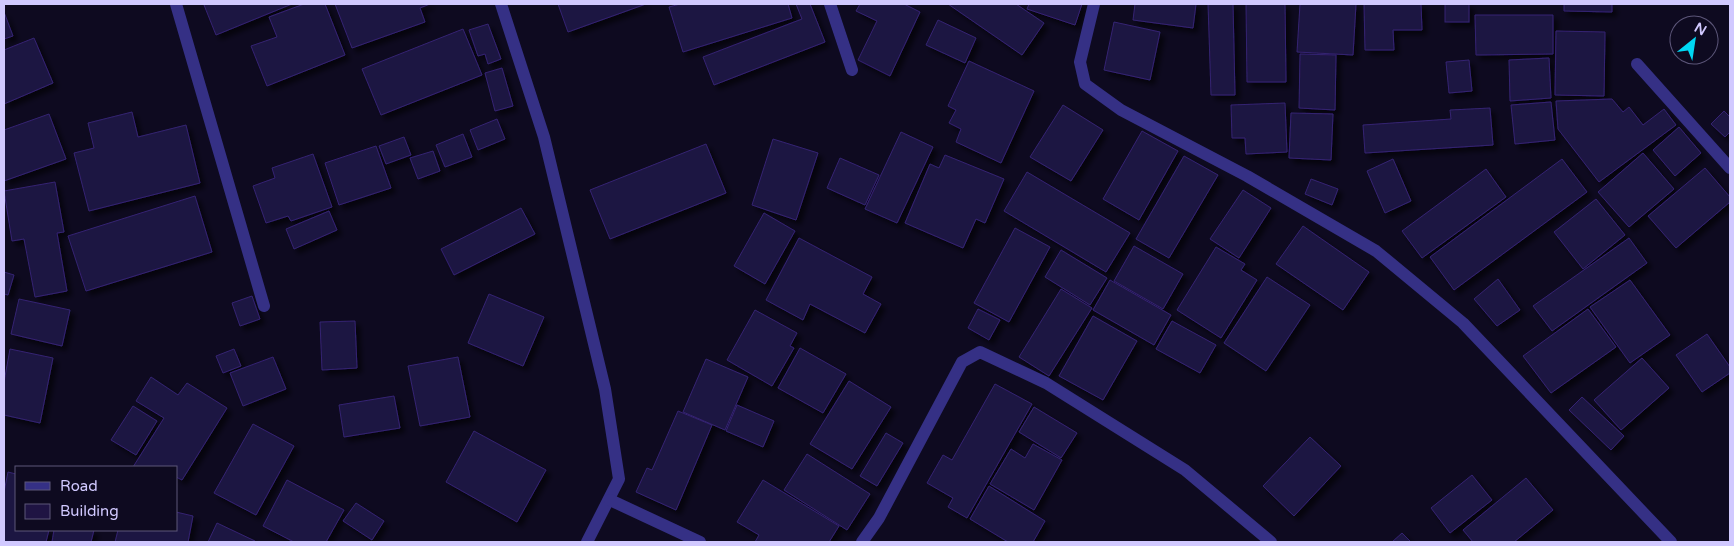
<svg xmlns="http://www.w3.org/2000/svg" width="1734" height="546" viewBox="0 0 1734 546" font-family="'Varela Round',sans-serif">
  <defs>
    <filter id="shadow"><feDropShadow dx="4.5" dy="4.5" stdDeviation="2.5" flood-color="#0009"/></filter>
  </defs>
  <rect width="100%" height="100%" fill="#0e0a20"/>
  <g fill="#1f1443" stroke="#342472" filter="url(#shadow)">
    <polygon points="206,4 292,4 216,35 204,5"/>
    <polygon points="304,4 325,4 345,55 267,86 251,46 277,37 269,17"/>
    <polygon points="335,4 430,4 420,8 425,22 352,48"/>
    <polygon points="558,4 646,4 568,32"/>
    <polygon points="680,4 788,4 792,18 683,52 669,7"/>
    <polygon points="796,4 810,4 825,42 714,85 703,57 802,19"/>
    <polygon points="860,4 904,4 920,12 890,76 858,60 877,21 856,11"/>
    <polygon points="948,4 1016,4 1044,23 1022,55"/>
    <polygon points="1029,4 1082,4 1075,25 1027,9"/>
    <polygon points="1135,4 1196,4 1193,28 1133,20"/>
    <polygon points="1208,4 1233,4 1235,95 1211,95"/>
    <polygon points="1246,4 1285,4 1286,82 1247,82"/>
    <polygon points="1300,4 1356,4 1353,55 1297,52"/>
    <polygon points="1364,4 1421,4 1422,30 1393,30 1394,50 1365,50"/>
    <rect x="1445" y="4" width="24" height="18"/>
    <polygon points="1564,4 1612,4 1612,12 1564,11"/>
    <polygon points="4,12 13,36 4,39"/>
    <polygon points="1475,15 1553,15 1553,54 1476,55"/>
    <polygon points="938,20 976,38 965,63 926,45"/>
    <polygon points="1114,22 1160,32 1150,80 1104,70"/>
    <polygon points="488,24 501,59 488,64 485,54 478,56 469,30"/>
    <polygon points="463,29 482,75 381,115 362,69"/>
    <polygon points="1556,31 1605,32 1604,96 1555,95"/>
    <polygon points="34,38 53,83 4,104 4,50"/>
    <polygon points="1300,54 1336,55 1335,110 1299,108"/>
    <polygon points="1549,58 1551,98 1510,101 1509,60"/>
    <polygon points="1469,60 1472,91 1449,93 1446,62"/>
    <polygon points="969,61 1034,91 1001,163 956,142 961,129 949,123 956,110 948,106"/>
    <polygon points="502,68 513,106 495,111 485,73"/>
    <polygon points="1612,99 1623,112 1629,107 1643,125 1664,109 1676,125 1599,182 1558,129 1556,101"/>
    <polygon points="1551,102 1555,140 1515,144 1511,105"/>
    <polygon points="1285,103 1287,152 1246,154 1245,138 1232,138 1231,105"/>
    <polygon points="1063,105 1103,130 1071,181 1030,157"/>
    <polygon points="1490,108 1493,145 1365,153 1363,125 1451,119 1450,110"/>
    <polygon points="1724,111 1730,117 1730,132 1725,137 1711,124"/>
    <polygon points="132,112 138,137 186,125 200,183 89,211 74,153 94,148 88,123"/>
    <polygon points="1291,113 1333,114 1331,160 1289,158"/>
    <polygon points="49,114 66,159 4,181 4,130"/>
    <polygon points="497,119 505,139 478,150 470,130"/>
    <polygon points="1679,127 1701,153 1675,176 1653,150"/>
    <polygon points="1142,131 1178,151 1139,220 1103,199"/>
    <polygon points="901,132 933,147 897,223 865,209"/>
    <polygon points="463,134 472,157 445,167 436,145"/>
    <polygon points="404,137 411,155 386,164 379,146"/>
    <polygon points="773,139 818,153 796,220 752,205"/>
    <polygon points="706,144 726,193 610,239 590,190"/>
    <polygon points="376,146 391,188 339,205 325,163"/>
    <polygon points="433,151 440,171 418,179 410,158"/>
    <polygon points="1643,153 1674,189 1629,227 1598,192"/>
    <polygon points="313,154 332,207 291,221 288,216 266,223 253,186 275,178 272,168"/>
    <polygon points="945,155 1004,179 985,223 976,219 963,248 905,223 930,164 939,168"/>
    <polygon points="1184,156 1218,175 1169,258 1136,239"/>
    <polygon points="840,158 879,175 865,205 827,188"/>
    <polygon points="1393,159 1411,201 1385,213 1367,171"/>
    <polygon points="1562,159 1587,192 1454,290 1430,257"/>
    <polygon points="1705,168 1730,197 1730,202 1676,248 1648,216"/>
    <polygon points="1486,169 1506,197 1422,258 1402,231"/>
    <polygon points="1027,172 1130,233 1106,272 1004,211"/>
    <polygon points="1311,179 1338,189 1332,205 1305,194"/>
    <polygon points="55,182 64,232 57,233 67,291 35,297 24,239 12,241 4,191"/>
    <polygon points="1243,190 1271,208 1239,258 1210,239"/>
    <polygon points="195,196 212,252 86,291 68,236"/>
    <polygon points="1596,199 1625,235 1583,269 1554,232"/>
    <polygon points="521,208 535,234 454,275 441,249"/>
    <polygon points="329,211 337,230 294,249 286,229"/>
    <polygon points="764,213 795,231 765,284 734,266"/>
    <polygon points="1303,226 1369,272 1343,310 1276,264"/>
    <polygon points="1015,228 1050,247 1009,322 974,303"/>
    <polygon points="799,238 872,277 863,294 881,304 865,333 810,304 803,320 766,300"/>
    <polygon points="1629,238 1647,263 1552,331 1533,306"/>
    <polygon points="1134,246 1183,274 1163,309 1114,281"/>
    <polygon points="1216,247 1245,264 1241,270 1257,280 1221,338 1177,310"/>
    <polygon points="1061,250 1107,278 1090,305 1045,277"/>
    <polygon points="4,272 14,275 8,295 4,294"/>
    <polygon points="1267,277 1310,305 1266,371 1224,343"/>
    <polygon points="1498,279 1520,310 1497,326 1474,299"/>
    <polygon points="1110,280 1171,315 1154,345 1093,310"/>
    <polygon points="1630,280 1670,335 1630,363 1590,307"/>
    <polygon points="1061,289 1092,308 1049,376 1019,357"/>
    <polygon points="489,294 544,317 523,366 468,343"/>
    <polygon points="252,296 260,319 240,326 232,303"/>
    <polygon points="19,299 70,310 62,346 11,334"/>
    <polygon points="978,309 1000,320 989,340 968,328"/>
    <polygon points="1588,309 1616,347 1551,393 1523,356"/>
    <polygon points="755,310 797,333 790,346 794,348 772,386 727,360"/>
    <polygon points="1093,316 1137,341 1103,400 1059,376"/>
    <polygon points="355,321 357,368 322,370 320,322"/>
    <polygon points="1172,321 1216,345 1200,373 1156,349"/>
    <polygon points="1707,334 1730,367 1730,373 1702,392 1676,355"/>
    <polygon points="800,348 846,374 823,413 778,388"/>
    <polygon points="10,349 53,358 40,423 4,415 4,382"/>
    <polygon points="234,349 241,366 223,373 216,356"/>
    <polygon points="273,357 286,389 243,406 230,373"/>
    <polygon points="458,357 470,417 420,426 408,366"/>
    <polygon points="1642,358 1669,388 1621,430 1594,400"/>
    <polygon points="706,359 748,377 725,430 683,412"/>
    <polygon points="151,377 178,395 187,383 227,408 182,480 176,477 176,467 133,467 164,418 136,401"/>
    <polygon points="849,381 891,407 852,469 810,444"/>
    <polygon points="995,384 1032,404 967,518 948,507 953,498 927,483 943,455 952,460"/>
    <polygon points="394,396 400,428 344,437 339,405"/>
    <polygon points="1582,397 1624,436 1611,450 1569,410"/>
    <polygon points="737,405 774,421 763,447 726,431"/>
    <polygon points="133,406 157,421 136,455 111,440"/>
    <polygon points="1034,407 1077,433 1061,458 1019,432"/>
    <polygon points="678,411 712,425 676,510 636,492 647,468 652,470"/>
    <polygon points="253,424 294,446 256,515 214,493"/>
    <polygon points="474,431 546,470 517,522 446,482"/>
    <polygon points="886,433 903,443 877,486 860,476"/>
    <polygon points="1310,437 1341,466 1294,516 1263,486"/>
    <polygon points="1033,444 1062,460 1034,510 990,484 1011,449 1025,458"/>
    <polygon points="807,454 870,494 847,530 784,490"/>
    <polygon points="8,472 16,474 16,530 49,530 46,542 4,542 4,492"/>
    <polygon points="1472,475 1492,500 1450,533 1431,508"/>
    <polygon points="1526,478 1553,510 1514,542 1473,542 1463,530"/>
    <polygon points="287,480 344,510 326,542 294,542 263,526"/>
    <polygon points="763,480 839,526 829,542 755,542 759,535 737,522"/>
    <polygon points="989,486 1045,521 1033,542 1008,542 970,519"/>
    <polygon points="356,503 384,521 372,540 343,521"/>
    <polygon points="176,512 193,516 188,542 115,542 118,530 176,530"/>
    <polygon points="217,523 255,541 254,542 208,542"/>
    <polygon points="54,530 94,530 91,542 52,542"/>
    <polygon points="1402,533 1411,542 1392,542"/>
  </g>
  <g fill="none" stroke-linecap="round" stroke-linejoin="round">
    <g stroke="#353085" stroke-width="12">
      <polyline points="176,4 264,306"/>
      <polyline points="501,4 544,137 605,389 619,479 587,542"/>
      <polyline points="830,4 852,70"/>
      <polyline points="1094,4 1080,62 1085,84 1121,110 1247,176 1376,251 1463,323 1671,542"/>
      <polyline points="1637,64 1730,168"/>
      <polyline points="610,500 700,542"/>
      <polyline points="862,542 879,518 962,362 980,352 1046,383 1185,470 1271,542"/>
    </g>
  </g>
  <rect width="1734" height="546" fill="none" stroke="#d1c9ff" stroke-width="10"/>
  <rect x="15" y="466" width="162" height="65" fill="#0e0a20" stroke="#5c5679"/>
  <rect x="25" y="482" width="25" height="8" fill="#353085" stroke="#5c5679"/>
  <text x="60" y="491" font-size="15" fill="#d1c9ff">Road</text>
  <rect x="25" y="504" width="25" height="15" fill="#1f1443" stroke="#5c5679"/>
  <text x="60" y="516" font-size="15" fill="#d1c9ff">Building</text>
  <g transform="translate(1694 40) rotate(30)"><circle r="24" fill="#0e0a20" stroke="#5c5679"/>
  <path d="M0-4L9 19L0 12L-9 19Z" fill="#00d8f4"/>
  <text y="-8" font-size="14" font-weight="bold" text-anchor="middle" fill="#d1c9ff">N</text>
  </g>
</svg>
